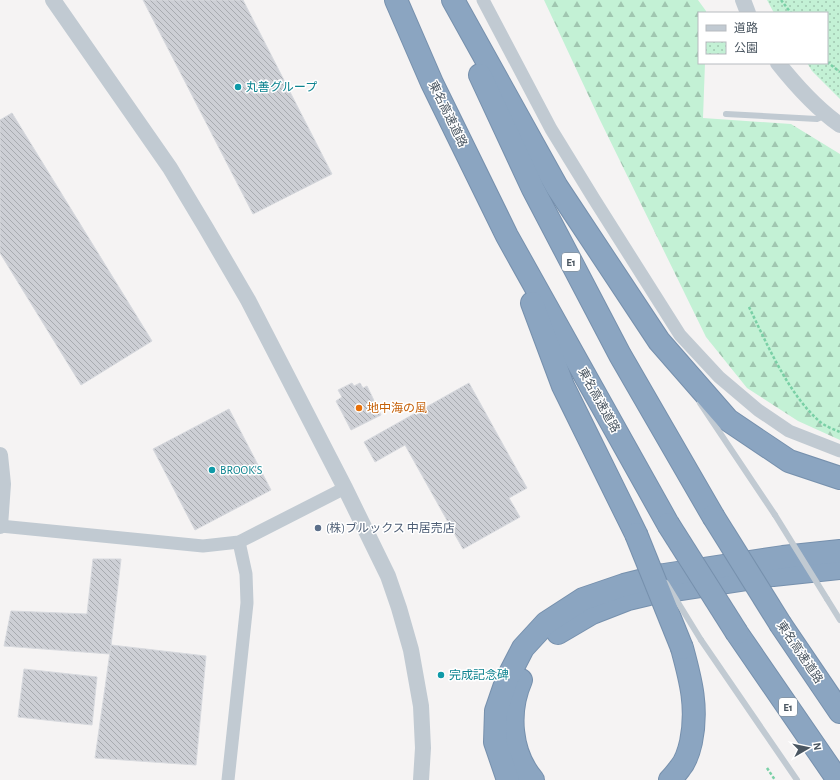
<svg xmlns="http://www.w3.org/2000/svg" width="840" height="780" viewBox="0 0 840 780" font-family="'Alegreya Sans','Noto Sans JP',sans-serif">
  <defs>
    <pattern id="forest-firs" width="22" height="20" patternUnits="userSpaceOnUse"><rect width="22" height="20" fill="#c3f1d5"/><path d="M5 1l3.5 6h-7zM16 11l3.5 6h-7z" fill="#a0c6b0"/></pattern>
    <pattern id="park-dots" width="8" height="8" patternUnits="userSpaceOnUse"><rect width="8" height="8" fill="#c3f1d5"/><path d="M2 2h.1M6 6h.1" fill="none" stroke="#a0c6b0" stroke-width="1.8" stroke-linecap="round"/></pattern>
    <pattern id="building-back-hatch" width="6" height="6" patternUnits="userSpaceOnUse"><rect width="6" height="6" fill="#cdcfd5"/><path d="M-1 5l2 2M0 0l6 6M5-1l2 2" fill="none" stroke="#a8abb0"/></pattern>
  </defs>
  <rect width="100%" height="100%" fill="#f5f3f3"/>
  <polygon fill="url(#forest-firs)" points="544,0 698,0 706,11 706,13 699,13 699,63 705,63 703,118 791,124 840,154 840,440 798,421 747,388 706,337 599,118"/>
  <polygon fill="url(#park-dots)" points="767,0 840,0 840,99 812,71 807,63 827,63 827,13 774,13"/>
  <g fill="url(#building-back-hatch)" stroke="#d7d9de">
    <polygon points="143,0 243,0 332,174 253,214"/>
    <polygon points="12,113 152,341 81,385 0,253 0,120"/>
    <polygon points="352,383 354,386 360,383 363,388 367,386 381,415 351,430 336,401 342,397 338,390"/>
    <polygon points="469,383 527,488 509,498 520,517 463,549 405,445 375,462 364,442"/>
    <polygon points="229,409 271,490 195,530 153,449"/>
    <polygon points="93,559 121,559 110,654 4,646 11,611 87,614"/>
    <polygon points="111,645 206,656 196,765 95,758"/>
    <polygon points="24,669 97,677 92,725 18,717"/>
  </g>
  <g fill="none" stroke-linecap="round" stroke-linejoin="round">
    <g stroke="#7690ad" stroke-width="24">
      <g id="motorway">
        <polyline points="396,0 432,83 507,236 668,524"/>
        <polyline points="453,0 557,187 659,341 728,420 789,461 840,478"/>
        <polyline points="480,75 533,189 620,355 713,516"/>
        <polyline points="532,303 563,386 636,534"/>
        <polyline points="781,625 840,712"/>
        <polyline points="558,633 592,613 628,599 649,594 773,575 840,568"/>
        <polyline points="737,633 838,780"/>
        <path d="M 521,680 C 507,712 510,753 533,780"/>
        <polyline points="508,780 495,742 496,711 507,679 523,648 546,623 583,599 624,585 664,575 783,557 840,551"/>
        <path d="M 670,780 C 674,776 677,772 680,768 C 686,761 689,751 691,742 C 698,708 691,681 682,648"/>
      </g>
    </g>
    <g stroke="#7ad0a6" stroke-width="2.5" stroke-dasharray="3 2" stroke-linecap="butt">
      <polyline points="781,0 791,13"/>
      <polyline points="827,62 840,72"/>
      <path d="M 749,307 C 767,344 788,393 818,420 C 824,426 833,429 840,432"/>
      <polyline points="767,768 775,780"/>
    </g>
    <g stroke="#c1cad2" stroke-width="6">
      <polyline points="726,114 817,119 824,116"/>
      <polyline points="700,403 775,515"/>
      <polyline points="827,599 840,620"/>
      <polyline points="701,640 797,780"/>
    </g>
    <g stroke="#c1cad2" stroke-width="13">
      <polyline points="483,0 551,129 594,199 680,335 719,377 758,410 789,431 840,451"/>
      <polyline points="0,526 203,546 239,542 345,488"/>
      <polyline points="228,780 247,603 246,574 239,542"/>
    </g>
    <g stroke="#c1cad2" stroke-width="16">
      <polyline points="53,0 170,168 206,228 248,300 345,488 388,576 399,608 411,650 421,706 423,748 421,780"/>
      <polyline points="743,0 748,13"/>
      <path d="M 778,63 C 797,87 816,108 840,125"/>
      <polyline points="0,455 3,484 0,526"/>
    </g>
    <use href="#motorway" stroke="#8ba5c1" stroke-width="22"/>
    <g stroke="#7690ad" stroke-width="24" stroke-linecap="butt">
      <g id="motorway-bridge">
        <polyline points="713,516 781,625"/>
        <polyline points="668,524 737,633"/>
        <polyline points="636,534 682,648"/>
      </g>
    </g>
    <g stroke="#c1cad2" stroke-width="6">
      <polyline points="775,515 827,599"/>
      <polyline points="666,583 701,640"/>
    </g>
    <use href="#motorway-bridge" stroke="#8ba5c1" stroke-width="22"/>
  </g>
  <g fill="#0f9aa8" stroke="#fff" stroke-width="1.5">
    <circle cx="238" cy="87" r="4"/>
    <circle cx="212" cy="470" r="4"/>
    <circle cx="441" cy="675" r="4"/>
  </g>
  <circle fill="#e8710a" stroke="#fff" stroke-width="1.5" cx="359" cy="408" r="4"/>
  <circle fill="#5c6f8a" stroke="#fff" stroke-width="1.5" cx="318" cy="528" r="4"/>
  <g text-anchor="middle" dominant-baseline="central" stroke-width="3" stroke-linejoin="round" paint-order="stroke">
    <g fill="#fff" stroke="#808990" stroke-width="1">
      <rect x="562" y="253" width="18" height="18" rx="3"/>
      <rect x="779" y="698" width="18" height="18" rx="3"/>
    </g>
    <g font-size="11" font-weight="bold" fill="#4a5661">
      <text x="571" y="262">E1</text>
      <text x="788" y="707">E1</text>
    </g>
    <g font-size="12" fill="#0d838f" stroke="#fff" text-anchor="start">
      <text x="246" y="87">丸善グループ</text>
      <text x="220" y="470">BROOK'S</text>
      <text x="449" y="675">完成記念碑</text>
    </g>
    <g font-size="12" fill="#4a5661" stroke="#fff">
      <text transform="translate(448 114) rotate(64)">東名高速道路</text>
      <text transform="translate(599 400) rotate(61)">東名高速道路</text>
      <text transform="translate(800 652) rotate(56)">東名高速道路</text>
    </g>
    <g font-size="12" fill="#c56008" stroke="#fff" text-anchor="start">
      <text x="367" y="408">地中海の風</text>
    </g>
    <g font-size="12" fill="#4e5e75" stroke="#fff" text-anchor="start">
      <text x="326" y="528">(株)ブルックス 中居売店</text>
    </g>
  </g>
  <rect x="698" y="12" width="130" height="52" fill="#ffffff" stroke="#b7bbc0"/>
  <rect x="706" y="25" width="20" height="6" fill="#c1cad2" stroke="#b7bbc0"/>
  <text x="734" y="32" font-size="12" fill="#4a5661">道路</text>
  <rect x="706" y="42" width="20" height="12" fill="url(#park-dots)" stroke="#b7bbc0"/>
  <text x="734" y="52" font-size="12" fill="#4a5661">公園</text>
  <g transform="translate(808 748) rotate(81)" stroke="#ffffff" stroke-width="3" paint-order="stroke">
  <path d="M0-3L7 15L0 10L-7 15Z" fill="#4a5661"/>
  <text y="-6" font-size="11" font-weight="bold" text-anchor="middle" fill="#4a5661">N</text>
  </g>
</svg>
